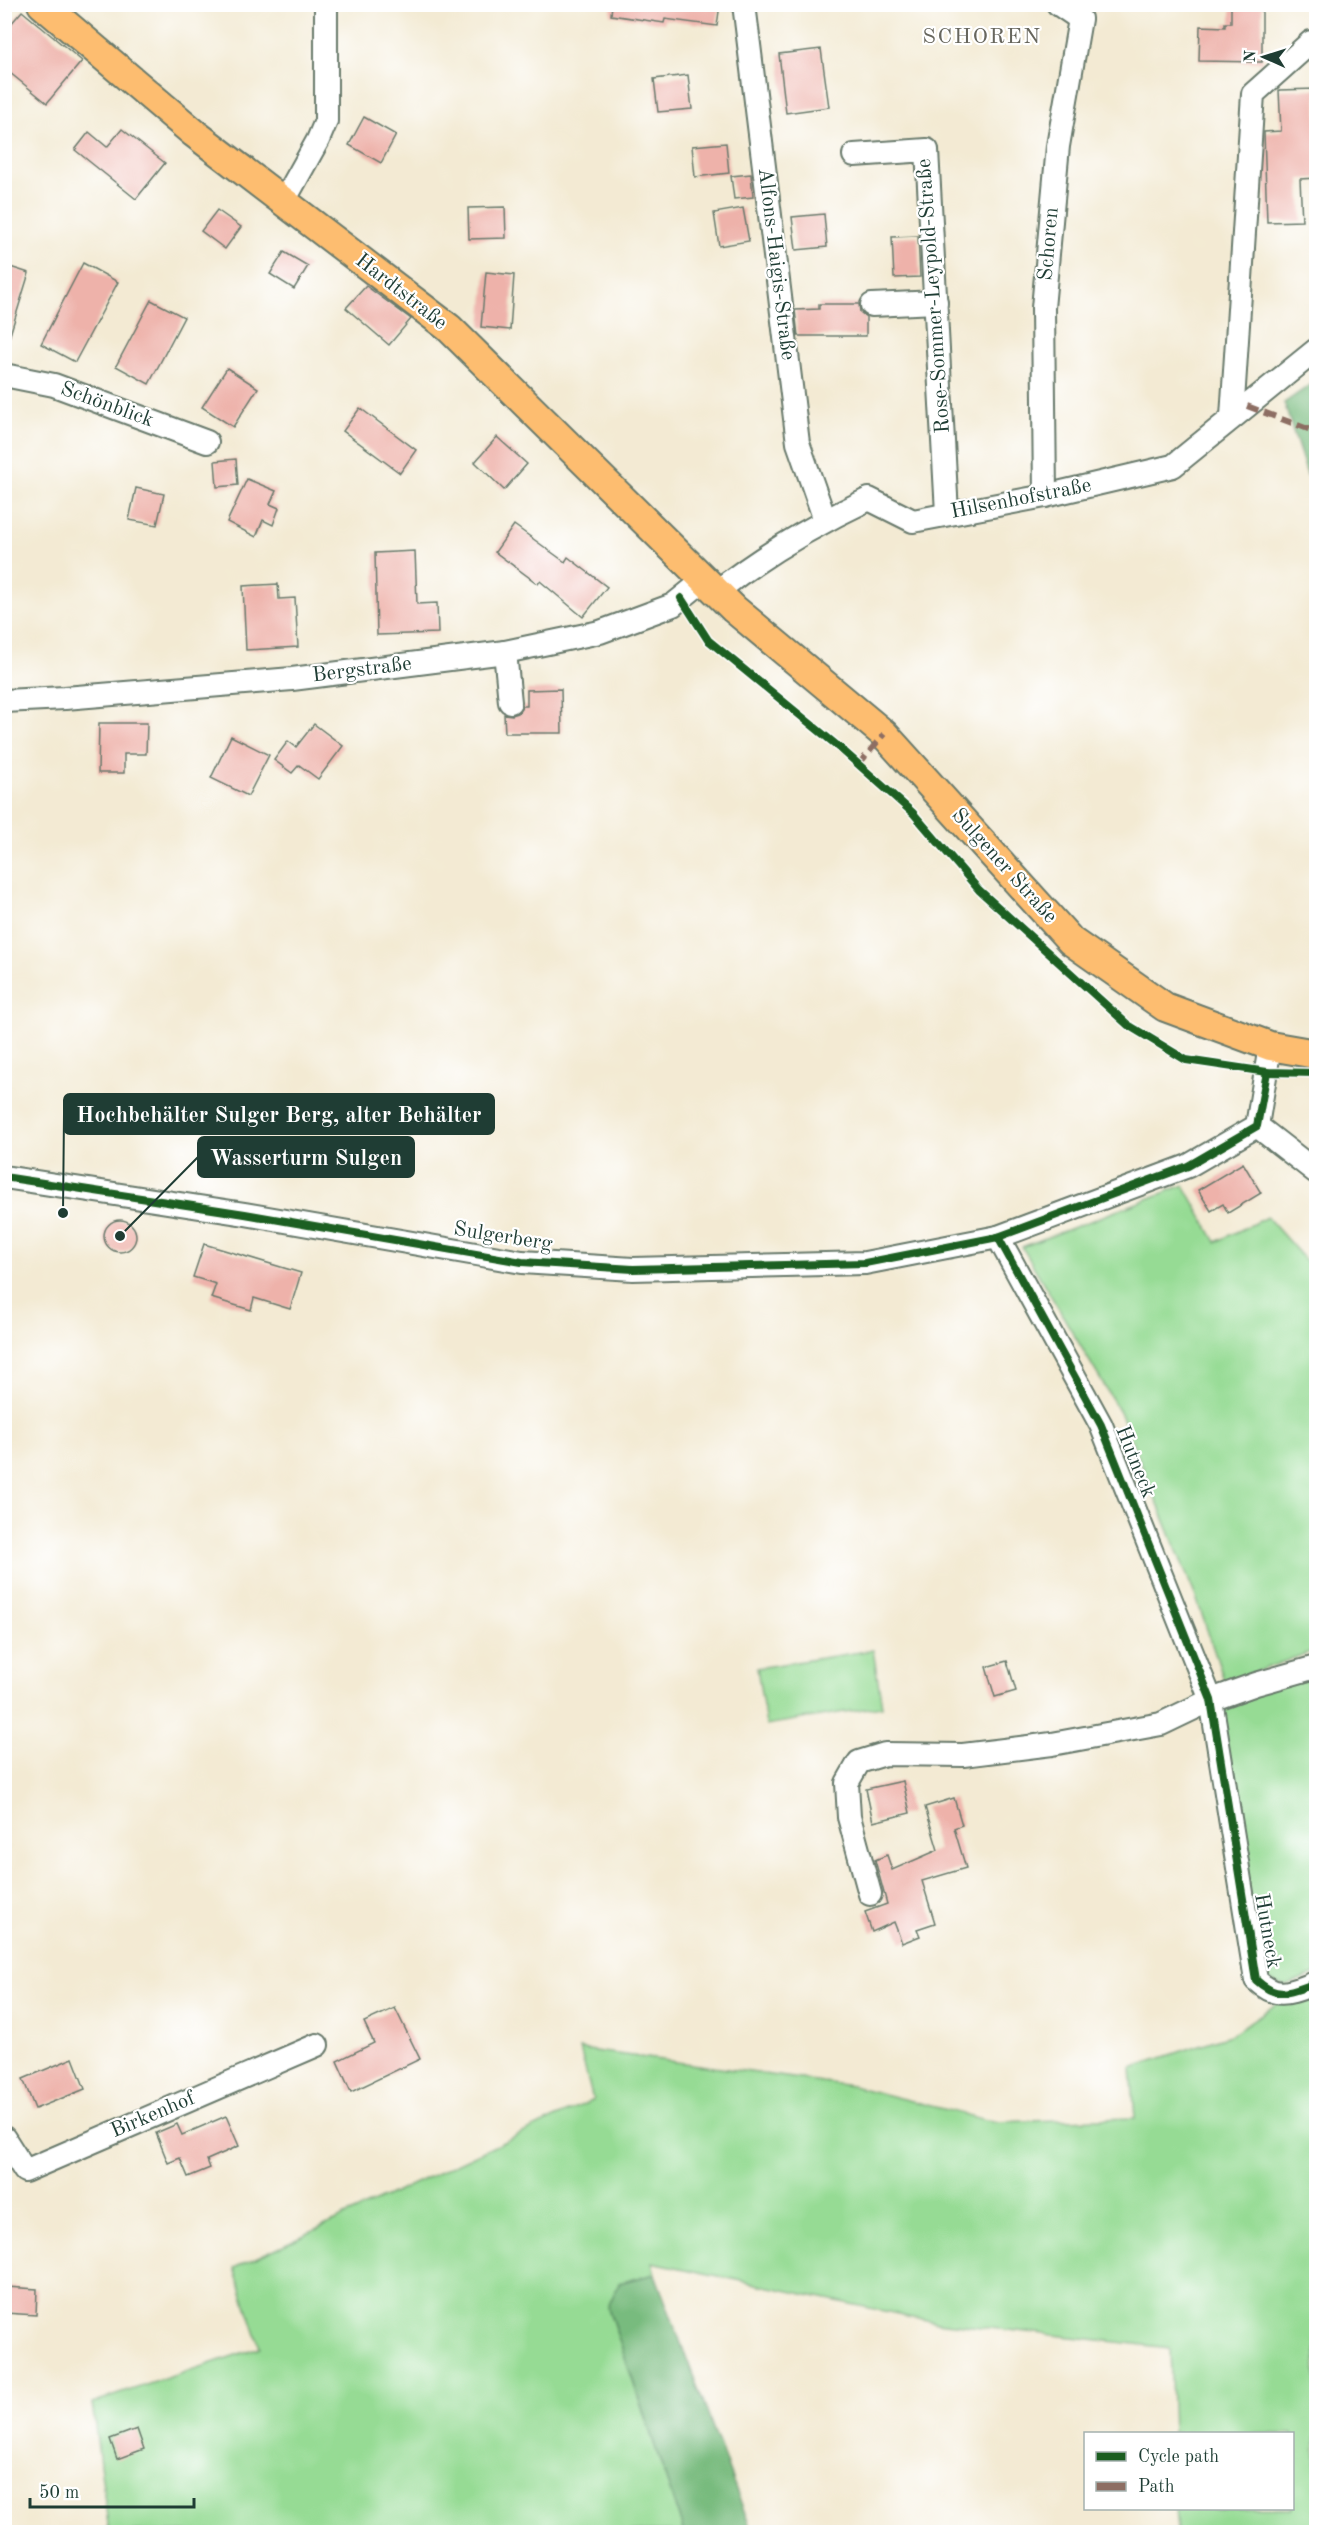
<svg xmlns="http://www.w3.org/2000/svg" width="1321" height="2537" viewBox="0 0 1321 2537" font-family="'Old Standard TT',serif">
  <rect width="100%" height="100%" fill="#fff"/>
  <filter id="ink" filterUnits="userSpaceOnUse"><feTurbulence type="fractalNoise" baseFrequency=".0167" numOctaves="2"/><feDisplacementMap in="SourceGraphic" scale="12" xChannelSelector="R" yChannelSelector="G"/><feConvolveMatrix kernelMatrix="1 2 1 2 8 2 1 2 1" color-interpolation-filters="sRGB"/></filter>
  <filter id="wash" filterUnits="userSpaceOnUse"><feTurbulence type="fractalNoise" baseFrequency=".008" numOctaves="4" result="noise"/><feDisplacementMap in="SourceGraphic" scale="24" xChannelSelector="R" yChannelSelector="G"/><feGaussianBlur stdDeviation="1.35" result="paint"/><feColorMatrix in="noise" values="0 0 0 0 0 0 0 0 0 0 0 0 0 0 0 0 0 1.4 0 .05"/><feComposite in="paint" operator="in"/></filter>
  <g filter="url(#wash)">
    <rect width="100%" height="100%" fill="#f3ead3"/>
    <g fill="#96db94" stroke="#5a8c64" stroke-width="1.5">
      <polygon points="1184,1185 1216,1242 1267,1217 1316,1272 1316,1650 1225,1683 1197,1600 1121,1414 1022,1247"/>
      <polygon points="873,1650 882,1706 766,1725 757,1668"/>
      <polygon points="1316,1675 1316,1974 1286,1986 1259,1977 1218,1704"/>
      <polygon points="1316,1991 1316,2532 1177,2532 1175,2509 1292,2508 1292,2434 1173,2433 1170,2348 936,2322 652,2262 655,2274 619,2283 608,2308 684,2532 109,2532 92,2403 260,2347 234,2268 593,2100 580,2049 852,2086 994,2122 1135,2118 1131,2068 1230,2035 1278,2003"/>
    </g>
    <g fill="#78bb7e" stroke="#4c7c59" stroke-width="1.5">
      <polygon points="1316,381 1316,502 1284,403"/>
      <polygon points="655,2274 752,2532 684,2532 608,2307 619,2283"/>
    </g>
    <g id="blocks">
      <g fill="#eeb2aa">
        <polygon points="612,4 720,4 717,26 665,19 664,23 611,15"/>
        <polygon points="1231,4 1262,4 1262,62 1199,61 1200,26 1225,27 1225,23 1231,23"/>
        <polygon points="22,11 82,61 47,103 4,68 4,32"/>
        <polygon points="821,49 829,107 786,113 779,54"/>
        <polygon points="688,75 692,109 658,112 654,79"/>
        <polygon points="1317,89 1317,178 1300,179 1302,221 1267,222 1264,132 1281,131 1279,90"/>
        <polygon points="364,117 396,135 381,163 349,145"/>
        <polygon points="122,129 165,163 136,199 75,150 89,132 107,147"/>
        <polygon points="726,143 729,173 695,177 692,146"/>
        <polygon points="751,174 753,197 734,199 731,176"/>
        <polygon points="505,207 506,238 469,239 468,208"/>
        <polygon points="743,208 749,241 719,246 714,213"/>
        <polygon points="217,210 241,227 225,249 201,231"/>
        <polygon points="824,214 827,247 796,250 792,217"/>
        <polygon points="918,236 920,277 894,278 892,237"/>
        <polygon points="284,252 308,266 294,289 270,274"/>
        <polygon points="83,263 118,282 75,362 41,344"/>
        <polygon points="4,265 29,273 9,338 4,338"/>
        <polygon points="486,272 514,275 510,330 481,327"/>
        <polygon points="366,286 411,319 389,345 346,308"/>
        <polygon points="151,300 184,317 149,384 116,366"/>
        <polygon points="819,304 859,304 860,312 866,317 866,336 798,336 795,310 819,309"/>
        <polygon points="227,368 258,388 233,427 202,407"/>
        <polygon points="360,408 416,450 400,473 343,431"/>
        <polygon points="497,437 527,464 504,490 475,462"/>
        <polygon points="236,459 238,485 217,487 215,461"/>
        <polygon points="247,479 276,491 270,504 279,508 273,525 263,520 256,537 227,522"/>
        <polygon points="136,488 164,494 157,525 129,520"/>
        <polygon points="514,525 565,562 568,557 607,587 583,617 540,581 538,584 495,552"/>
        <polygon points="415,551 417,604 437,603 438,633 377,635 375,553"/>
        <polygon points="278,584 279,599 295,598 298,647 246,650 243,586"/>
        <polygon points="561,689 562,733 505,733 504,714 512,715 518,713 523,706 527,706 527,690"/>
        <polygon points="99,723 147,723 146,754 124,754 124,773 98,773"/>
        <polygon points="314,724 343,746 318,779 299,765 292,773 274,760 288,741 296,747"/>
        <polygon points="231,736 269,755 248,796 211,778"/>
        <polygon points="1243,1163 1261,1193 1228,1213 1223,1204 1211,1211 1198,1190"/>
        <circle cx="120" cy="1236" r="16"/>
        <polygon points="204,1244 301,1273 290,1309 254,1298 251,1310 211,1298 216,1284 193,1277"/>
        <polygon points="1007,1661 1016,1691 995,1697 986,1667"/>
        <polygon points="903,1781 910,1813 873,1822 866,1789"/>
        <polygon points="954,1798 962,1825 954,1828 966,1868 922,1881 935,1923 917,1929 920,1936 902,1943 894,1922 872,1932 865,1912 887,1904 875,1860 887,1855 892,1870 938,1850 925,1807"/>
        <polygon points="395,2008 420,2059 351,2092 337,2061 374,2043 364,2022"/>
        <polygon points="73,2058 85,2089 35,2109 23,2079"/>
        <polygon points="226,2116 239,2146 207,2160 210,2168 188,2177 180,2158 168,2163 156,2133 177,2124 182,2135"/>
        <polygon points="6,2287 37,2289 36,2315 5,2313"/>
        <polygon points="137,2429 144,2449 117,2459 110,2439"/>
      </g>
    </g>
  </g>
  <g filter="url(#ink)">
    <use href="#blocks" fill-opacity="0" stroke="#697a6c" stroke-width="1.5"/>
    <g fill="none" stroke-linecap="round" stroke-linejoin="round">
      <g stroke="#697a6c" stroke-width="26">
        <g id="minor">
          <polyline points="744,4 798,443 825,520"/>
          <polyline points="854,155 927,150 947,513"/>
          <polyline points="284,201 318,140 326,121 326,4"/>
          <polyline points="872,305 936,302"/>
          <polyline points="4,375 54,385 207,442"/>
          <polyline points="1232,417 1253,94 1311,42"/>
          <polyline points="1045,496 1043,308 1058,146 1080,19 1058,4"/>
          <path d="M 716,592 C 763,555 814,525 869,499 L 913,521 L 1045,496 L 1173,466 L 1316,350"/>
          <polyline points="505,652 510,702"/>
          <polyline points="4,701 65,698 292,679 505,652 600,632 673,605 704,580"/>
          <polyline points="1257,1126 1316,1172"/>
          <polyline points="4,1177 245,1214 522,1262 633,1269 865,1263 998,1237 1188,1166 1257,1126 1270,1046"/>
          <path d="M 998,1237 L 1101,1425 L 1211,1700 L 1256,1980 C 1279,2001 1290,1992 1316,1983"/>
          <polyline points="870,1894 849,1817 847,1783 859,1762 885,1754 963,1755 1052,1744 1161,1724 1211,1700 1256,1684 1316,1667"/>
          <polyline points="4,2138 25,2171 317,2045"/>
        </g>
      </g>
      <g stroke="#697a6c" stroke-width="32">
        <polyline id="major" points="42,4 194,133 449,328 734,609 884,734 1071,941 1165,1007 1270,1046 1316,1054"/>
      </g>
      <use href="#minor" stroke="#fff" stroke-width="22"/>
      <use href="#major" stroke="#fdbd6f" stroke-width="28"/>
      <g stroke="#8d6e63" stroke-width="6" stroke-dasharray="12 6" stroke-linecap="butt">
        <polyline points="1247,406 1316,432"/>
        <polyline points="858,765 884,734"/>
      </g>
      <g stroke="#fff" stroke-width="11">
        <g id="cycleway">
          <polyline points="681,598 708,640 840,748 913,813 979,890 1128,1025 1186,1060 1267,1072 1316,1073"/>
          <polyline points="4,1177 245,1214 522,1262 633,1269 865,1263 998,1237 1188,1166 1257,1126 1267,1072"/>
          <path d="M 998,1237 L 1101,1425 L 1211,1700 L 1256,1980 C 1279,2001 1290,1992 1316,1983"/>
        </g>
      </g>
      <use href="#cycleway" stroke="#1b5e20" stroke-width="8"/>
    </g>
  </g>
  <g text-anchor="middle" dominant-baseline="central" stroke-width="4.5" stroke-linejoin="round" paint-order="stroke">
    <g font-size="21" fill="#1f3d34" stroke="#fff">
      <text transform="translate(1049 244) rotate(-85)">Schoren</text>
      <text transform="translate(776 264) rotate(83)">Alfons-Haigis-Straße</text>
      <text transform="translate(401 292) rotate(38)">Hardtstraße</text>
      <text transform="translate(934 296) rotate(-94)">Rose-Sommer-Leypold-Straße</text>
      <text transform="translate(107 405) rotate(20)">Schönblick</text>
      <text transform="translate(1021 499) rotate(-11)">Hilsenhofstraße</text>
      <text transform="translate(362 670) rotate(-7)">Bergstraße</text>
      <text transform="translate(1004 866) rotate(48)">Sulgener Straße</text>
      <text transform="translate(503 1237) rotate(9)">Sulgerberg</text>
      <text transform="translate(1135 1462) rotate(68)">Hutneck</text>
      <text transform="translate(1267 1931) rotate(80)">Hutneck</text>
      <text transform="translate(153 2115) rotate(-23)">Birkenhof</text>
    </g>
    <g font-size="22" letter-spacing="1.5" fill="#67665d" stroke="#fff">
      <text x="982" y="37">SCHOREN</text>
    </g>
  </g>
  <path fill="none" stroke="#1f3d34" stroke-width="2" d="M63 1213L64 1114M120 1236L198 1157"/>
  <g fill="#1f3d34" stroke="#fff" stroke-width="2">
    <circle cx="63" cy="1213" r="6"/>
    <circle cx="120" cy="1236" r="6"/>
  </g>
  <g fill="#1f3d34" stroke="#1f3d34" stroke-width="2">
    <rect x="64" y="1094" width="430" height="40" rx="6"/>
    <rect x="198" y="1137" width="216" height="40" rx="6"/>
  </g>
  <g font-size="22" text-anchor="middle" font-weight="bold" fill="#fff">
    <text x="279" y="1122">Hochbehälter Sulger Berg, alter Behälter</text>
    <text x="306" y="1165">Wasserturm Sulgen</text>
  </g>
  <rect width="1321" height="2537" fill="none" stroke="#fff" stroke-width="24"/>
  <rect x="1084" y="2432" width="210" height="78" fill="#ffffff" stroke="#a5b1ae" stroke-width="1.5"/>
  <rect x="1096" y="2452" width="30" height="9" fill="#1b5e20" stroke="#a5b1ae" stroke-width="1.5"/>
  <text x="1138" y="2462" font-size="18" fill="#1f3d34">Cycle path</text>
  <rect x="1096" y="2482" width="30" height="9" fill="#8d6e63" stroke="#a5b1ae" stroke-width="1.5"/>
  <text x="1138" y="2492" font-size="18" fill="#1f3d34">Path</text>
  <g transform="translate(1264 57) rotate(273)" stroke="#ffffff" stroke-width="4.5" paint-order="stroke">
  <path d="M0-4.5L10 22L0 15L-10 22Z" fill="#1f3d34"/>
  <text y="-9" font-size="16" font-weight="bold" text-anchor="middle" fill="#1f3d34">N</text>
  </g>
  <path d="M30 2498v9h164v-9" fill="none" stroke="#1f3d34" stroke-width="3"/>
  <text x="39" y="2498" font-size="18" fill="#1f3d34" stroke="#ffffff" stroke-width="4.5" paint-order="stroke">50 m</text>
</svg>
